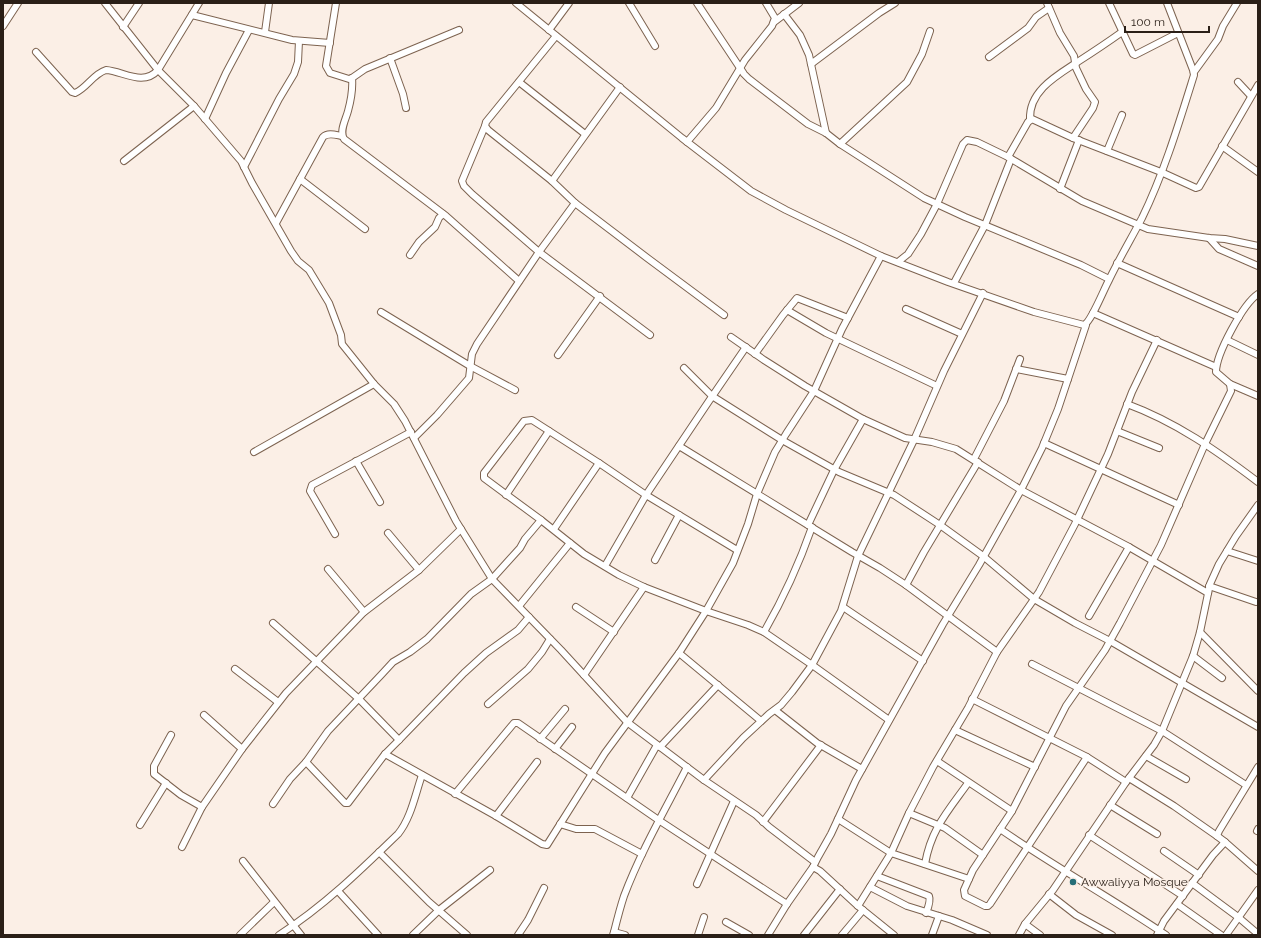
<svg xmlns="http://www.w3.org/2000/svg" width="1261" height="938" viewBox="0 0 1261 938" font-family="Raleway,sans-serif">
  <rect width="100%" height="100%" fill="#fbefe6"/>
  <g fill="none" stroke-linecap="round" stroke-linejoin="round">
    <g stroke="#7d6350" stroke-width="8">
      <g id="minor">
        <polyline points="105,3 158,70 194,106 241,161 252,183 291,251 298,261 309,270 329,303 341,335 342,344 374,384 394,404 405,421 456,521 492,579 561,650 627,722 704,780 756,815 769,827 815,862"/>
        <polyline points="336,3 326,66 330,73 349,79 352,78 365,69 459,30"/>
        <path d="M 516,3 L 682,138 L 751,191 L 786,210 L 881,256 L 948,282 L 1034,312 L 1084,325 C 1091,322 1104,289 1109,280 C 1119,259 1131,239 1142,218 C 1164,173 1179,123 1194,75 L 1193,70 L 1167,3"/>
        <polyline points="629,3 655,46"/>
        <polyline points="697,3 744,74 749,79 808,124 826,133 840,144 924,198 965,217 1081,265 1109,279"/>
        <polyline points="1047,3 1060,33 1074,56 1076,68 1086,89 1095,102 1093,108 1073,138"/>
        <polyline points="1109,3 1133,54 1135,55 1178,33"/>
        <polyline points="784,14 800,35 809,55 826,133"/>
        <polyline points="192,15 292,40 330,43"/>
        <polyline points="774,22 799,3"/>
        <polyline points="3,26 18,3"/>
        <polyline points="123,27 139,3"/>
        <polyline points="549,30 569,3"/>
        <polyline points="265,32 269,3"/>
        <path d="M 36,52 L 72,92 L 75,93 C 87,88 93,74 106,70 C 123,71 143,87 158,70 L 199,3"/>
        <polyline points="989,57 1028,28 1036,17 1049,8"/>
        <polyline points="390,58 403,94 406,108"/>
        <polyline points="811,64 879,13 895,3"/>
        <polyline points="1194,72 1218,39 1223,26 1237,3"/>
        <path d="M 352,78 C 353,89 351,100 348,111 C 346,119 339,131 344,139 L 446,216 L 519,281"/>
        <polyline points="519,82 585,134"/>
        <polyline points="1238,82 1251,96"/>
        <polyline points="620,87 552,181 575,203 646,257 724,315"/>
        <polyline points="205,119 226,73 249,30"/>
        <path d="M 1030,119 C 1029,90 1058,75 1079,61 C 1093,52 1108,42 1122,32"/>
        <polyline points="485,126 462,181 464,186 472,194 539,252 650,335"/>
        <polyline points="687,142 716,108 745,60 772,26 775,18 766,3"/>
        <polyline points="840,144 907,82 922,54 930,31"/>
        <polyline points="1222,146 1258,172"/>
        <polyline points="1107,151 1122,115"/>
        <polyline points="1008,157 1028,122 1032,119 1073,138 1161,172 1196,188 1199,187 1258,85"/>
        <polyline points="124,161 194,106"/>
        <polyline points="244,167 279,99 294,74 298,62 299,41"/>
        <polyline points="300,179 365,229"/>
        <polyline points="552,181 488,130 485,126 486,122 556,36"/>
        <polyline points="1060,189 1079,140"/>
        <path d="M 276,223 L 323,137 C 328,132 336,135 342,136"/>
        <polyline points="1209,238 1219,249 1258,266"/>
        <polyline points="410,255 419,242 435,227 439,218 443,214"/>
        <polyline points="898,262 908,254 921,234 937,204 963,144 967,140 977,142 1008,157 1082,201 1148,229 1209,238 1225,239 1258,246"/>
        <polyline points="1117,263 1239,317"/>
        <polyline points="954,283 985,225 1011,159"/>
        <polyline points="906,309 962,334"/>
        <polyline points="787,310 826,333 937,386"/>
        <polyline points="381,312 470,366 515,390"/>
        <polyline points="1093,313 1216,367"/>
        <polyline points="731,337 764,360 805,386 863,419 905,438 932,442 956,449 1021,490 1129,547 1208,593"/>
        <polyline points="1227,340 1258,355"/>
        <polyline points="755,354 783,315 797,298 848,318"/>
        <polyline points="558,355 600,296"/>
        <polyline points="684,368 712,396 782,440 839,472 894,495 940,525 983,556 1034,599 1075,623 1110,641 1258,727"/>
        <polyline points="1016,369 1068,379"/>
        <polyline points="1230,384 1258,396"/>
        <path d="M 1127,404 C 1176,422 1217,451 1258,482"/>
        <polyline points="1117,431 1159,448"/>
        <polyline points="414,438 437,415 469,378 472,354 477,344 539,252 575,203"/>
        <polyline points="1044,443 1179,505"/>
        <polyline points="679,446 852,552 880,568 906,585 997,652"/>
        <polyline points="254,452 374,384"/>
        <polyline points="974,459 1004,401 1020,359"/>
        <polyline points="356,461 380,502"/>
        <polyline points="506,495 549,431"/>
        <polyline points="808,525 834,470 863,419"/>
        <polyline points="554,529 599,463"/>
        <polyline points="388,533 419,570"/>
        <polyline points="335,534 310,491 312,485 411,432"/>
        <polyline points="737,550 646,495 599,463 532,420 524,421 484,473 484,478 541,520 584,554 619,575 644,587 706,611 748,625 764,632 815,667 889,720"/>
        <polyline points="1227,551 1258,561"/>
        <polyline points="655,560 679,515"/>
        <polyline points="605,566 646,495 709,401 746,347"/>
        <polyline points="328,569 364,612"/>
        <polyline points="906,585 924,552 978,462"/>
        <polyline points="1209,586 1256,602"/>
        <polyline points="519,606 570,543"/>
        <polyline points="576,607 614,632"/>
        <polyline points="843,607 923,661"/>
        <polyline points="1089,616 1129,547"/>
        <polyline points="273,623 359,699 399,740"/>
        <path d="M 764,632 C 783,599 799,564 812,527"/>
        <polyline points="1200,632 1258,691"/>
        <polyline points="679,653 761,721"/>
        <polyline points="1193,656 1222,678"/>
        <polyline points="1032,664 1162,731 1246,785"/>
        <polyline points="235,669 278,702"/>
        <polyline points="584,675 644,587"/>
        <polyline points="972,699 1087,757 1126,782"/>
        <polyline points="488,704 528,669 542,652 550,639"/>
        <polyline points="775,710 817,743 862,769"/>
        <polyline points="204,715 242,749"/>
        <polyline points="955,730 1035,767"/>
        <polyline points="171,735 154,766 154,774 181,795 202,807"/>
        <polyline points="540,739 565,709"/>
        <polyline points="660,747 718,685"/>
        <polyline points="555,749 572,727"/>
        <polyline points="385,754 496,816 542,844 547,845 605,753 679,653 706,611 733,563 748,524 757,494 775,452 786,434 814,391 842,329 881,256"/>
        <polyline points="1146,756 1186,779"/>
        <path d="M 1087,757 L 990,904 L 988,906 L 985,906 L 965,896 L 964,890 L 973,870 L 1012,811 L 1066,706 L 1105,650 L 1120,623 L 1161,545 L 1205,444 L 1231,391 L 1230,384 L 1216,372 C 1216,354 1243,304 1258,294"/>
        <polyline points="937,761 1012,811"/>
        <polyline points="306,762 345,803 348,803 385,754 399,740 464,673 486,653 518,630 529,617"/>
        <polyline points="1129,778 1174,806 1217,836"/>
        <polyline points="704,780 743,738 769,714 781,705 792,692 812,665 841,611 858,556 914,440 944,371 983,293"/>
        <polyline points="455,794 514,723 518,723 660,821 787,904"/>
        <polyline points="627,798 657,745"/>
        <polyline points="273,804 290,779 306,762 328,731 381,675 393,662 410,652 427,639 471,594 492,579 520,548 525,539 541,520"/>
        <polyline points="1110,805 1157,834"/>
        <polyline points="909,813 945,828 983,855"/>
        <polyline points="496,816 537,762"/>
        <polyline points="838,819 891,853 858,906"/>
        <polyline points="763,822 821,745"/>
        <polyline points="560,824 576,829 595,829 642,854"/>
        <polyline points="140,825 166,783"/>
        <path d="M 1000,829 C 1054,866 1111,898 1166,935"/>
        <polyline points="1257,831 1258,829"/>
        <polyline points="1089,835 1183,896"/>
        <polyline points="1225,842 1258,871"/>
        <polyline points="182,847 202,807 242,749 286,693 364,612 419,570 461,529"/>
        <polyline points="1164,851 1199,875"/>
        <polyline points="379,852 429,902 467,935"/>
        <polyline points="243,861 301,935"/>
        <path d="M 925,864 C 931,829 948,811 968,783"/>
        <polyline points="813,867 818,857 831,834 856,780 943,624 979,565 1021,490 1042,448 1058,409 1086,325"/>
        <path d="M 877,876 L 929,896 C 931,901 928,908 926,913"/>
        <polyline points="969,879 891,853 909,813 933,767 968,708 997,652 1039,592 1075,524 1108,454 1132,392 1157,340"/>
        <polyline points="1192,883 1238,917 1258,934"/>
        <polyline points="697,884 734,801"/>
        <polyline points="870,887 907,906 952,920 987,935"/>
        <polyline points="338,891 378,935"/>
        <polyline points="1049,894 1076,915 1112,935"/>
        <polyline points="1177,904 1221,935"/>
        <polyline points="726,922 749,935"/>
        <polyline points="1025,924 1040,935"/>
        <path d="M 614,932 C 617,920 620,908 624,896 C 641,851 665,810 687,767"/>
        <polyline points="240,935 274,902"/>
        <path d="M 279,935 C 323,907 361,870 398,834 C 411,818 415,795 422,775"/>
        <polyline points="413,935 439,910 490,870"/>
        <polyline points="518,935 528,920 544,888"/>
        <polyline points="613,935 614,932 625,935"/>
        <polyline points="698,935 704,917"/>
        <polyline points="768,935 787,904 813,867 820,871 858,906 894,935"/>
        <polyline points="804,935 840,889"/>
        <polyline points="842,935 863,910"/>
        <polyline points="932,935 939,916"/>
        <polyline points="1019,935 1025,924 1053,890 1126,782 1154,745 1162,731 1193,656 1200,632 1210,584 1219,564 1236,536 1258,505"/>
        <polyline points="1157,935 1164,921 1213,855 1225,842 1217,836 1219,831 1258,767"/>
        <polyline points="1226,935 1258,890"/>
      </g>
    </g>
    <use href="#minor" stroke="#fff" stroke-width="6"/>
  </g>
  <circle fill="#256e78" stroke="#fbefe6" stroke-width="1.5" cx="1073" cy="882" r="4"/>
  <g text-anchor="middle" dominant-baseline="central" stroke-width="3" stroke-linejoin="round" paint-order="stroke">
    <g font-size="12" fill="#2a1f17" stroke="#fbefe6" text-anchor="start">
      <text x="1081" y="882">Awwaliyya Mosque</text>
    </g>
  </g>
  <rect width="1261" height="938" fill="none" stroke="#2a1f17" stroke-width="8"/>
  <path d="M1125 26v6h84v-6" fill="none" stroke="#2a1f17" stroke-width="2"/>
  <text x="1131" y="26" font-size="12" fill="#2a1f17" stroke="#fbefe6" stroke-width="3" paint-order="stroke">100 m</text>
</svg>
